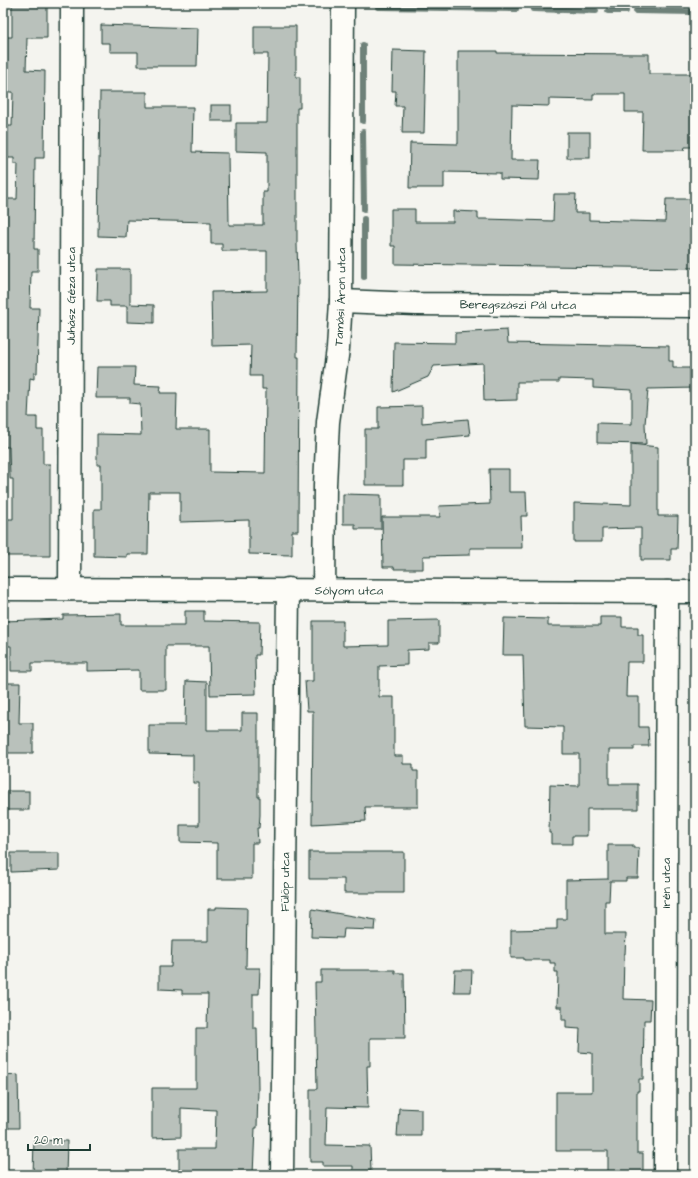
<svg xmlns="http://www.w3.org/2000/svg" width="698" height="1178" viewBox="0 0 698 1178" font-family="'Architects Daughter',sans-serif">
  <rect width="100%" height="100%" fill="#f4f4ef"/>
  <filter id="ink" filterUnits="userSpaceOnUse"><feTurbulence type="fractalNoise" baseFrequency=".025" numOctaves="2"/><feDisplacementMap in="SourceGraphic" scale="8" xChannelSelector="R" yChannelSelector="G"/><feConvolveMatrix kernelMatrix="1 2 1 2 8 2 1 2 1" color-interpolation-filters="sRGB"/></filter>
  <g filter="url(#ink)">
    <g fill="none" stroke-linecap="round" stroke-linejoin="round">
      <g stroke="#6e8179" stroke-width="6">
        <polyline points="378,7 516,9"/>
        <polyline points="533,9 596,11"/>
        <polyline points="608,11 626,11"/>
        <polyline points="636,11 695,12"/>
        <polyline points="363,45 363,121"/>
        <polyline points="363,132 364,209"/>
        <polyline points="364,219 364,277"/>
      </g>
    </g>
    <g fill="#b9c1bb" stroke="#1f3d34">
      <polygon points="12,4 47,4 47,38 27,38 26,70 45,71 44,158 35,158 34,249 38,249 38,271 31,271 30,308 39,308 37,373 34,373 34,379 30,378 28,417 37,417 37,430 43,430 43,464 50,464 50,556 3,556 3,519 13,519 13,479 10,479 9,447 3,447 3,248 5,248 6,199 17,199 18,164 14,164 14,158 3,158 3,126 12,126 13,92 3,92 3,37 12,37"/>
      <polygon points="101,25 198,28 197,66 138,66 138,52 110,52 110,43 101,43"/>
      <polygon points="254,26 296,26 296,77 300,77 300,108 297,108 297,245 298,276 297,357 299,357 298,531 292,531 292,555 249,554 249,520 180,522 180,492 149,492 148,554 127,554 127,557 94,556 94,509 101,509 101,465 97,465 97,434 141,435 140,404 130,403 130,398 96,398 97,367 135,367 134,385 161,386 160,393 177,393 176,429 210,429 210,472 265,473 266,389 262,389 262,376 250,376 251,345 212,346 211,292 267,291 267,251 222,251 222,244 211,244 211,222 127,220 126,237 98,236 100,92 147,92 147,107 193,107 192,152 228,153 229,225 263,225 263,192 267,192 267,152 236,151 236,123 267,123 268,54 254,54"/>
      <polygon points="393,50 426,51 424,133 402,133 403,106 395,106 396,91 392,91"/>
      <polygon points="458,51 497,51 497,53 649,54 649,74 695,74 694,147 685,147 684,150 642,150 643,112 625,112 625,94 593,94 593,100 549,99 549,106 512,105 511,160 540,160 539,180 500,179 500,173 444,172 444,188 409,188 410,143 458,144"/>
      <rect x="211" y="105" width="20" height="16"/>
      <rect x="567" y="132" width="23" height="26"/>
      <polygon points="554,194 576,194 575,213 589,213 589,220 665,222 666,199 695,199 695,268 395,264 395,246 391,246 391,209 415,209 415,222 453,222 453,211 478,212 478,219 485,219 553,221"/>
      <polygon points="98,269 130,269 130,304 154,305 154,323 127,322 127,306 110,306 110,301 97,301"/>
      <polygon points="507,330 508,343 669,346 669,361 673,361 673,368 695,368 695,388 648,389 645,424 646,444 597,443 597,423 632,424 632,390 593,388 593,380 559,379 559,382 517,382 517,400 484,401 483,363 434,366 428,377 393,392 394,342 455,343 455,333"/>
      <polygon points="422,406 422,423 468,419 470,435 426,439 426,460 403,460 403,485 365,485 365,429 378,429 378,407"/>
      <polygon points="631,444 658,447 658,516 678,516 677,549 671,549 671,560 641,560 641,528 602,529 602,542 574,542 574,503 631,505"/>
      <polygon points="489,469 509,469 509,492 526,492 527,516 521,516 522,548 470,548 470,555 423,556 423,569 394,569 394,567 383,567 382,517 440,517 439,506 490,504"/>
      <polygon points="343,494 381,495 381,529 355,529 355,524 343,524"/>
      <polygon points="185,611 204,611 204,621 260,622 259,655 255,655 256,694 210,695 209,646 166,646 166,690 139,690 139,670 87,671 87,663 32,663 32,671 11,671 11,646 3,646 3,621 63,619 63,615 121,614 121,625 185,625"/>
      <polygon points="600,617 622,617 622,627 638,627 638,635 643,635 643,662 627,662 626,697 639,697 639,727 648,727 649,746 634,746 634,750 609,750 609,784 638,784 638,809 587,809 587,836 572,836 572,844 551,844 551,833 549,833 550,785 579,786 579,754 563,754 563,727 525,726 523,655 503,655 504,618 548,619 548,626 600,626"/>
      <polygon points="439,620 439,643 429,643 429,649 407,650 407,665 379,666 379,697 394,697 394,756 403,756 403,764 413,764 413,771 418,771 418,807 365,807 366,821 312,824 313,711 307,711 305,681 313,681 313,621 343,621 343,646 388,645 388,621"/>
      <polygon points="186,681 207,682 207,730 242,730 242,713 258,713 258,797 260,797 260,815 259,828 257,828 258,843 252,843 252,879 217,879 217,843 180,842 180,825 199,825 199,783 193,783 193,755 149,754 149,725 185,725"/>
      <polygon points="3,683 20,683 19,723 33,723 33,753 3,753"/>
      <rect x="3" y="791" width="26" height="19"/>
      <polygon points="608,845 633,845 633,848 639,848 638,878 626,878 626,881 610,881 609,901 605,901 605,934 626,934 625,954 624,954 623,999 651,1000 650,1020 644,1020 643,1079 639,1079 639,1091 637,1091 637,1153 643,1153 643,1175 608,1175 608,1151 556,1151 556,1092 592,1092 592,1053 579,1052 580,1029 566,1028 566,1020 562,1020 562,1007 557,1007 558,972 555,972 555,963 550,963 550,960 524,960 524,958 511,958 511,930 557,929 557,919 566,919 566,880 608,879"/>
      <polygon points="309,852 404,852 404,893 344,893 344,879 309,879"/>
      <polygon points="11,853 59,853 59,870 11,872"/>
      <polygon points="216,907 247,908 246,968 260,968 259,994 253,994 253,1028 257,1028 258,1088 257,1128 255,1128 253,1175 179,1175 179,1149 215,1149 216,1110 181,1108 181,1137 152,1138 152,1088 196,1088 196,1028 207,1028 208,994 182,994 182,990 159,989 159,967 171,967 172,941 208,941 208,909 216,909"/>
      <polygon points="312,909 376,920 375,930 344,929 343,938 311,937"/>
      <polygon points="321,970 395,970 395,973 404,973 405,1038 370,1038 370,1066 367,1066 368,1108 327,1107 326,1145 370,1146 371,1171 353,1171 353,1166 323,1166 323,1162 310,1162 310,1089 317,1089 315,982 321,982"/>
      <polygon points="455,970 472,970 471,992 454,992"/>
      <polygon points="18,1075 19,1128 3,1128 3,1076"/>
      <polygon points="399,1108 421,1109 421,1136 397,1136"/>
      <polygon points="34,1140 67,1141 66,1175 33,1175"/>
    </g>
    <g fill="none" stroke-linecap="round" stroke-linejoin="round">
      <g stroke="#1f3d34" stroke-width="25">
        <g id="minor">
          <path id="s1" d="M 341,301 L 416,304 L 695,306"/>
          <path id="s2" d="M 3,589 L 695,592"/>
          <path id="s3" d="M 70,589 L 72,3"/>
          <path id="s4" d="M 324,590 L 325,485 L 328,422 L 338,349 L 341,301 L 343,3"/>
          <path id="s5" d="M 282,1175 L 288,589"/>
          <path id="s6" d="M 665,1175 L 667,592"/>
        </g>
      </g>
      <use href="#minor" stroke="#fdfcf7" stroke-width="22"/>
    </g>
  </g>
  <g text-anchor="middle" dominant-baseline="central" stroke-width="3" stroke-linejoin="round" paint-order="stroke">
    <g font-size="12" fill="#1f3d34" stroke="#fdfcf7">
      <text stroke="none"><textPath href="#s3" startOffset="293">Juhász Géza utca</textPath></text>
      <text stroke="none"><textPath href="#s4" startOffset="294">Tamási Áron utca</textPath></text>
      <text stroke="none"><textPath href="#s1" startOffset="177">Beregszászi Pál utca</textPath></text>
      <text stroke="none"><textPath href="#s2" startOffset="346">Sólyom utca</textPath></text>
      <text stroke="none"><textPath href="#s5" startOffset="293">Fülöp utca</textPath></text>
      <text stroke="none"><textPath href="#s6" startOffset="292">Irén utca</textPath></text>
    </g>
  </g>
  <rect width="698" height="1178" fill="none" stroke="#fdfcf7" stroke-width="16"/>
  <rect x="8" y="8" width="682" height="1162" fill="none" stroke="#1f3d34" stroke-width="1.5" filter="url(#ink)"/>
  <path d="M28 1144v6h62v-6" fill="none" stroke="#1f3d34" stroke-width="2"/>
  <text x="34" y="1144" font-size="12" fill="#1f3d34" stroke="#fdfcf7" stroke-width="3" paint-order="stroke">20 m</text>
</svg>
